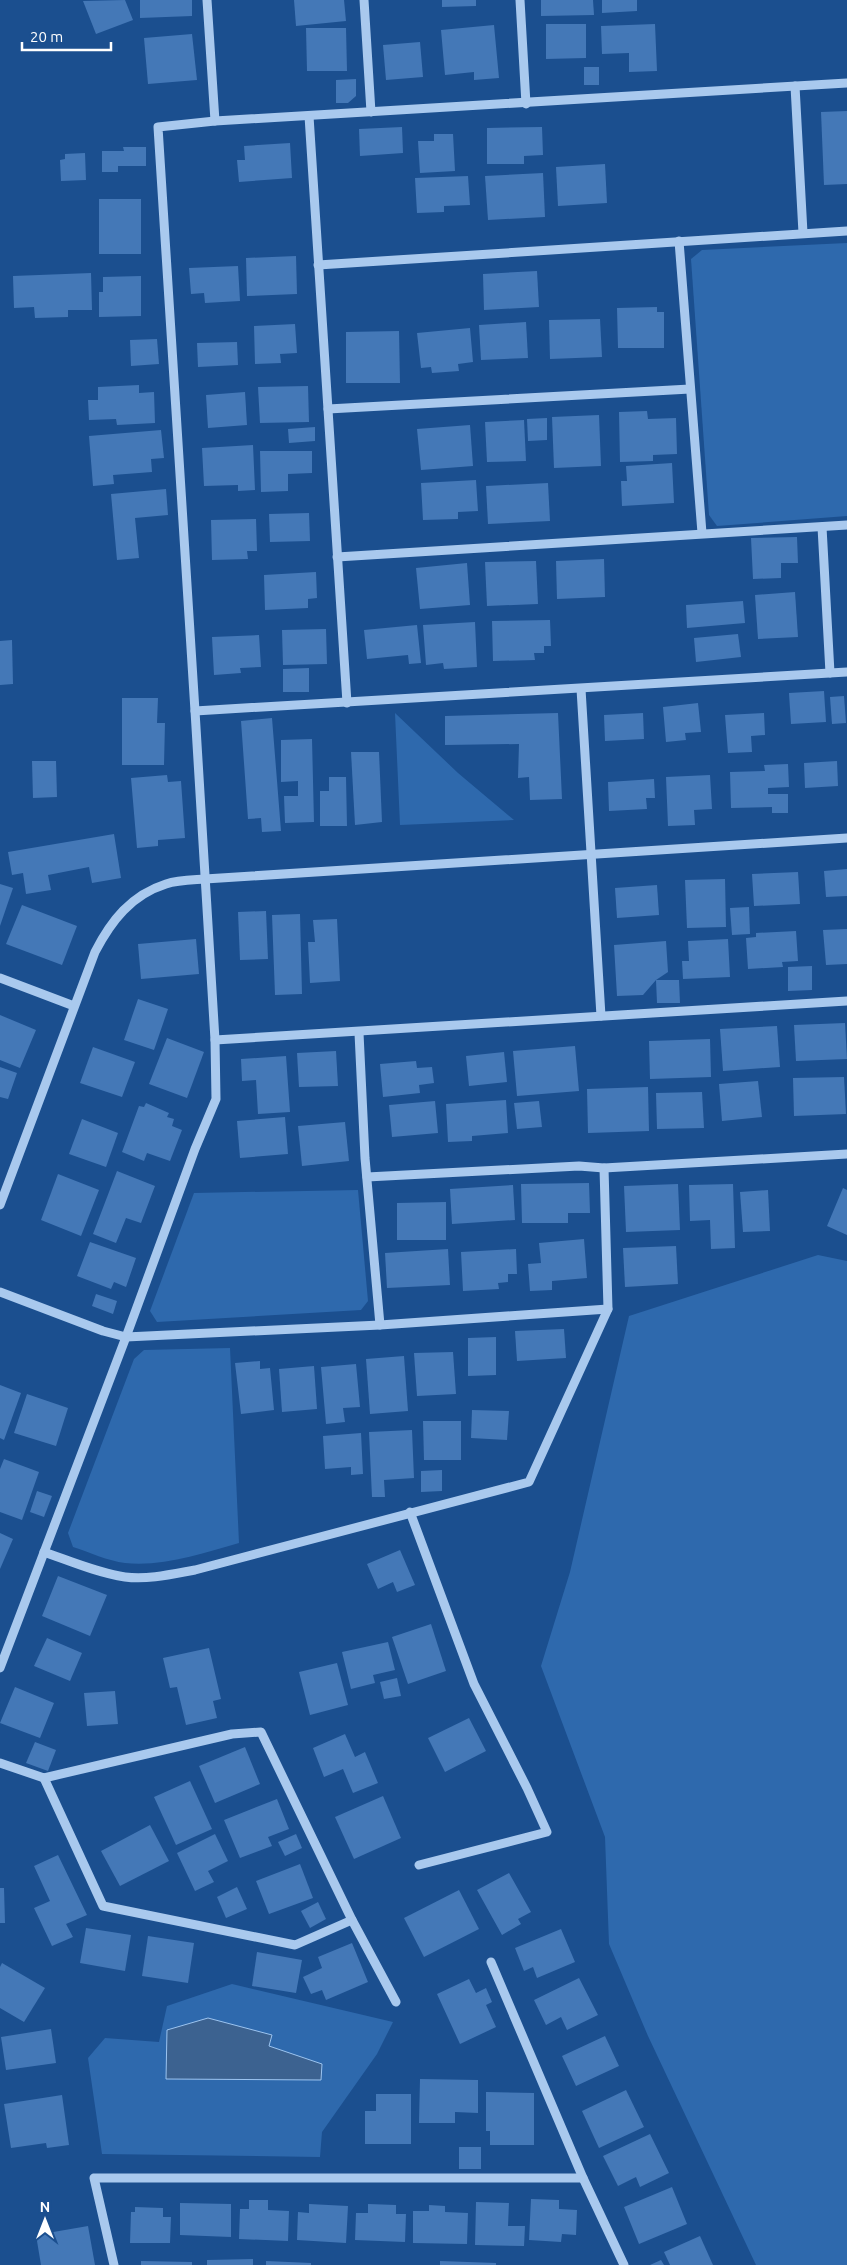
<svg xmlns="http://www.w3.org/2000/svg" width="847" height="2265" viewBox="0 0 847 2265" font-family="Ubuntu,sans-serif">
  <rect width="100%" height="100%" fill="#1b4f8f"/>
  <g fill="#2e69ad">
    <polygon points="847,243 847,516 717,526 709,515 691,259 702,250"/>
    <polygon points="395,713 458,773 514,820 400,825"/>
    <polygon points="358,1190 368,1301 361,1310 157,1322 150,1311 194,1193"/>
    <polygon points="818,1255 847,1261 847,2265 756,2265 648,2036 609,1944 605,1837 541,1666 570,1572 629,1316"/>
    <path d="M 230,1348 L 239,1543 C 203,1553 163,1567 125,1563 C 108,1561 89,1552 73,1547 L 68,1533 L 134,1359 L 144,1350 Z"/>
    <polygon points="232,1984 393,2022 377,2054 322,2132 320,2157 102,2154 88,2058 105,2038 159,2042 167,2006"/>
  </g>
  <polygon fill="#3c6290" stroke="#9cc4f0" points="208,2018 272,2035 269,2046 322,2064 321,2080 166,2079 167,2030"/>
  <g fill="#4478b7">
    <polygon points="125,0 133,20 96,34 83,1"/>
    <polygon points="140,0 192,0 192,16 140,18"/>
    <polygon points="294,0 344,0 346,21 296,26"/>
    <polygon points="442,0 476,0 476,6 442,7"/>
    <polygon points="541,0 593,0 594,15 541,16"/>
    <polygon points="602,0 637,0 637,11 602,13"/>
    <polygon points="546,24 586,24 586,58 546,59"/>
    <polygon points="655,24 657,71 629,72 629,53 602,54 601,26"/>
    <polygon points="494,25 499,78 474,80 474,72 445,75 441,30"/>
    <polygon points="306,28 346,28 347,71 307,71"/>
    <polygon points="192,34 197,80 148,84 144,38"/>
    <polygon points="420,42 423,77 386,80 383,45"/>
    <rect x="584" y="67" width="15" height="18"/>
    <polygon points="356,79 356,96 348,103 336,103 336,80"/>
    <polygon points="847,111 847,184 824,185 821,112"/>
    <polygon points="402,127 403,153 360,156 359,129"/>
    <polygon points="542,127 543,155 524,156 524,164 487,164 487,128"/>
    <polygon points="434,134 453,134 455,171 420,173 418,141 434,141"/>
    <polygon points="290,143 292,178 239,182 237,160 245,160 244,146"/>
    <polygon points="123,147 146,147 146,166 118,166 118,172 102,172 102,151 124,151"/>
    <polygon points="85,153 86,180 61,181 60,160 65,159 65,154"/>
    <polygon points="605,164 607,203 558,206 556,167"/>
    <polygon points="543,173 545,217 488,220 485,176"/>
    <polygon points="468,176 470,205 444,206 444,212 417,213 415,178"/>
    <rect x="99" y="199" width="42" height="55"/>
    <polygon points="296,256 297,294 247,296 246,258"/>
    <polygon points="238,266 240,301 205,303 204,293 191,294 189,268"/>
    <polygon points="537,271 539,307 484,310 483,274"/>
    <polygon points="91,273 92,310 68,310 68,317 35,318 34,307 14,308 13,276"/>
    <polygon points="141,276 141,316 99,317 99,292 103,292 103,277"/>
    <polygon points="657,307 657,312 664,312 664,348 618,348 617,308"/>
    <polygon points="600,319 602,357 550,359 549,320"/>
    <polygon points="526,322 528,358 481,360 479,325"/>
    <polygon points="295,324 297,353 280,354 281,363 255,364 254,326"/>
    <polygon points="470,328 473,362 458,364 459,371 432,373 431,367 421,368 417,333"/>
    <polygon points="399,331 400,383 346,383 346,332"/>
    <polygon points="157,339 159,364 131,366 130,340"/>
    <polygon points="237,342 238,365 198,367 197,343"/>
    <polygon points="139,385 139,393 154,392 155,423 117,425 116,419 89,420 88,400 98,400 98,387"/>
    <polygon points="308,386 309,422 260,423 258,387"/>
    <polygon points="245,392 247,425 208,428 206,395"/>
    <polygon points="647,411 648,419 676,418 677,454 653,455 653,461 620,462 619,412"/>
    <polygon points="599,415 601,466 554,468 552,417"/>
    <polygon points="547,418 547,440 528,441 527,419"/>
    <polygon points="524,420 526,461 487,462 485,422"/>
    <polygon points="470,425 473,466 421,470 417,429"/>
    <polygon points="315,427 315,441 289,443 288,429"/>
    <polygon points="161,430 164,458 151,459 152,472 113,475 114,484 93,486 89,436"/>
    <polygon points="253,445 255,490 238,491 238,485 204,486 202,448"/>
    <polygon points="260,451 312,451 312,473 288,474 288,491 261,492"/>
    <polygon points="672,463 674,503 622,506 621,481 627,481 626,466"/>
    <polygon points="476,480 478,511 458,512 458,519 423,520 421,483"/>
    <polygon points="548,483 550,521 488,524 486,486"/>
    <polygon points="166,489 168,515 135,518 139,558 117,560 111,494"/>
    <polygon points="309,513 310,541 270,542 269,514"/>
    <polygon points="256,519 257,551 247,551 248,559 212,560 211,520"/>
    <polygon points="797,537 798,563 781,563 781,578 753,579 751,538"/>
    <polygon points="604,559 605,597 557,599 556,561"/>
    <polygon points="536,561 538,604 487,606 485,562"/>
    <polygon points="467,563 470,605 420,609 416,568"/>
    <polygon points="316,572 317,598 308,599 308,608 265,610 264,575"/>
    <polygon points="795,592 798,637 758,639 755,595"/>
    <polygon points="743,601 745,623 687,628 686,605"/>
    <polygon points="550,620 551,646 544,646 544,653 534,653 535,660 493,661 492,621"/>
    <polygon points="475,622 477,667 444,669 443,663 426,665 423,625"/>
    <polygon points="417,625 421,663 409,664 408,655 367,659 364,630"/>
    <polygon points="326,629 327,664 283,665 282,630"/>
    <polygon points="738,634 741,657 696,662 694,638"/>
    <polygon points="259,635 261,667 240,668 241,673 214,675 212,637"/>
    <polygon points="12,640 13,684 0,685 0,641"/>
    <polygon points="309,668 309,692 283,692 283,669"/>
    <polygon points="824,691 826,722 791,724 789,693"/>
    <polygon points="844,696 846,723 832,724 830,697"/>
    <polygon points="122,698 158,698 157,723 165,723 164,765 122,765"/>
    <polygon points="698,703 701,732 685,733 686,740 666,742 663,707"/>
    <polygon points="558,713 562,799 530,800 529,777 518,778 519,744 445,745 445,716"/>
    <polygon points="643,713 644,739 605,741 604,715"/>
    <polygon points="764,713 765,735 751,736 752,752 728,753 725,715"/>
    <polygon points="272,718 281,831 262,832 261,818 248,819 241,721"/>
    <polygon points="312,739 314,822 285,823 284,796 298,796 298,781 281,782 281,740"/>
    <polygon points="351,752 379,752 382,822 355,825"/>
    <polygon points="32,761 56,761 57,797 33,798"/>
    <polygon points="837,761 838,786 805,788 804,763"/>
    <polygon points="788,764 789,787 768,788 768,794 788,794 788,813 772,813 772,807 731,808 730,772 765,771 764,765"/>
    <polygon points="167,775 168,782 181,781 185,838 158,840 158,846 137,848 131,778"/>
    <polygon points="710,775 712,809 694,810 695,825 668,826 666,777"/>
    <polygon points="329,777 346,777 347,826 320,826 320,791 329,791"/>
    <polygon points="654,779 655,798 646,798 647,809 609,811 608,782"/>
    <polygon points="114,834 121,878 92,883 89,867 48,875 51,890 26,894 23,873 12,875 8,852"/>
    <polygon points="847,869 847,896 826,897 824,871"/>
    <polygon points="798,872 800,904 754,906 752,874"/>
    <polygon points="725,879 726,927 687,928 685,880"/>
    <polygon points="0,884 13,888 0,926"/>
    <polygon points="657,885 659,915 617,918 615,888"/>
    <polygon points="22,905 77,926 62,965 6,944"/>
    <polygon points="749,907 750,934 732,935 730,908"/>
    <polygon points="266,911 268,959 240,960 238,912"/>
    <polygon points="300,914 302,994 275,995 272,915"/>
    <polygon points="337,919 340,981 310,983 308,942 315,942 313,920"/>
    <polygon points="847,929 847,964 826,965 823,930"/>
    <polygon points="796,931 798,961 782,962 783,967 748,969 746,938 756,937 756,933"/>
    <polygon points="196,939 199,974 141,979 138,944"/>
    <polygon points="728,939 730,977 683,979 682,961 689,961 688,941"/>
    <polygon points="666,941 668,972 656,980 643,995 617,996 614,945"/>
    <polygon points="812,966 812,990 788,991 788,967"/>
    <polygon points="656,980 679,980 680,1003 657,1003"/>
    <polygon points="138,999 168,1009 154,1050 124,1040"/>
    <polygon points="0,1015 36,1030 20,1068 0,1060"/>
    <polygon points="845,1023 847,1059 796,1061 794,1025"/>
    <polygon points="777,1026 780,1067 723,1071 720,1029"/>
    <polygon points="167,1038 204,1052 187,1098 149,1084"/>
    <polygon points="710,1039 711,1077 650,1079 649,1041"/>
    <polygon points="575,1046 579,1091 517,1096 513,1051"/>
    <polygon points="93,1047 135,1062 122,1097 80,1083"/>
    <polygon points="336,1051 338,1086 299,1087 297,1053"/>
    <polygon points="504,1052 507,1082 469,1086 466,1056"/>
    <polygon points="286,1056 290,1112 258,1114 256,1080 242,1081 241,1059"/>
    <polygon points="416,1061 417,1068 432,1067 434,1083 419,1085 420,1093 383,1097 380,1064"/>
    <polygon points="0,1067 17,1073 8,1099 0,1097"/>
    <polygon points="844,1077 846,1114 794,1116 793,1078"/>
    <polygon points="758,1081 762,1117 722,1121 719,1084"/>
    <polygon points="648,1087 649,1131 588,1133 587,1089"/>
    <polygon points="702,1092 704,1128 657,1129 656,1093"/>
    <polygon points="506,1100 508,1133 472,1136 472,1141 448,1142 446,1104"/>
    <polygon points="435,1101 438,1133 392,1137 389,1105"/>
    <polygon points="539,1101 542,1127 517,1129 514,1103"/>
    <polygon points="146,1103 169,1113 167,1117 174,1119 172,1126 182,1130 170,1161 147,1153 144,1161 122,1152 139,1106 144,1107"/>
    <polygon points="285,1117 288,1154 240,1158 237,1121"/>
    <polygon points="82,1119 118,1133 106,1167 69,1154"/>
    <polygon points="345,1122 349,1161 302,1166 298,1126"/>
    <polygon points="117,1171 155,1186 141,1223 126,1218 116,1243 93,1234"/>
    <polygon points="58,1174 99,1190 81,1236 41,1220"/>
    <polygon points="589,1183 590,1213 568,1213 568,1223 522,1223 521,1184"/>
    <polygon points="678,1184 680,1230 626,1232 624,1186"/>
    <polygon points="733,1184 735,1248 711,1249 710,1220 690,1221 689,1185"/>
    <polygon points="513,1185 515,1220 452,1224 450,1189"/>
    <polygon points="843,1188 847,1190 847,1235 827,1226"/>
    <polygon points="768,1190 770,1231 743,1232 740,1192"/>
    <polygon points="446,1202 446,1240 397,1240 397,1203"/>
    <polygon points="584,1239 587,1278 552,1281 552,1290 530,1291 528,1264 541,1263 539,1243"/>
    <polygon points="90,1242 136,1258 126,1287 114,1282 111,1289 77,1276"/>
    <polygon points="676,1246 678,1284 625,1287 623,1248"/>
    <polygon points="448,1249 450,1285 387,1288 385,1253"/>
    <polygon points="516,1249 517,1274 508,1274 508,1282 498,1283 499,1289 463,1291 461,1252"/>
    <polygon points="96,1294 117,1301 113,1314 92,1306"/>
    <polygon points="564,1329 566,1358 517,1361 515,1331"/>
    <polygon points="496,1337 496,1375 468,1376 468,1338"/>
    <polygon points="453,1352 456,1394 417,1396 414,1353"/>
    <polygon points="404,1356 408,1411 370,1414 366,1359"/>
    <polygon points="260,1361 260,1369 270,1368 274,1410 241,1414 235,1363"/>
    <polygon points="356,1364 360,1407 343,1408 345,1422 326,1424 321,1367"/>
    <polygon points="314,1366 317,1409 282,1412 279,1369"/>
    <polygon points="0,1385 21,1393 4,1440 0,1438"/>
    <polygon points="27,1394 68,1408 56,1446 14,1433"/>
    <polygon points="472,1410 509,1411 507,1440 471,1438"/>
    <polygon points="423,1421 461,1421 461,1460 424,1460"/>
    <polygon points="412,1430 414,1478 384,1480 385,1497 372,1497 369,1432"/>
    <polygon points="361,1433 363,1474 351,1475 351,1467 325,1469 323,1436"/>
    <polygon points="4,1459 39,1472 22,1520 0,1512 0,1469"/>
    <polygon points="442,1470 442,1491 421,1492 421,1471"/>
    <polygon points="37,1491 52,1496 44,1517 30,1512"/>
    <polygon points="0,1533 13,1539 0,1569"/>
    <polygon points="400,1550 415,1585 397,1592 393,1582 378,1589 367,1564"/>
    <polygon points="58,1576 107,1595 90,1636 42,1616"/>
    <polygon points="431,1624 446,1671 408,1684 392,1637"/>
    <polygon points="47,1638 82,1653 70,1681 34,1666"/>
    <polygon points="388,1642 395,1670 373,1675 375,1683 351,1689 342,1652"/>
    <polygon points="209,1648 221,1699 213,1701 217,1718 186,1725 177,1687 170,1688 163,1658"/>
    <polygon points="337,1663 348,1705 310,1715 299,1672"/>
    <polygon points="397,1678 401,1696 384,1699 380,1682"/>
    <polygon points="15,1687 54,1703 40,1738 0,1723"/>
    <polygon points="115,1691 118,1724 87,1726 84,1693"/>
    <polygon points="469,1718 486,1751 445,1772 428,1738"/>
    <polygon points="345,1734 355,1757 365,1752 378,1783 353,1793 343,1769 324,1777 313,1748"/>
    <polygon points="35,1742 56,1750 48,1771 26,1763"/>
    <polygon points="245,1747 260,1784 215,1803 199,1766"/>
    <polygon points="190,1781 212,1829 176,1845 154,1797"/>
    <polygon points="383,1796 401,1838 354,1859 335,1817"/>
    <polygon points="277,1799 289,1829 268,1837 272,1846 240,1858 224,1820"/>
    <polygon points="150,1825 169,1861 120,1886 101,1851"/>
    <polygon points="215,1834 228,1861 208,1871 214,1882 195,1891 177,1853"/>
    <polygon points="296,1834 302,1848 285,1856 278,1842"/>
    <polygon points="58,1855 87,1915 66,1924 73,1937 52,1946 34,1908 50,1901 34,1866"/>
    <polygon points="300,1864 313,1898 269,1914 256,1881"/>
    <polygon points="509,1873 531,1912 518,1919 521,1924 502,1935 477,1890"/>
    <polygon points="237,1887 247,1909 226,1918 217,1897"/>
    <polygon points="0,1888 4,1888 5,1923 0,1923"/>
    <polygon points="459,1890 479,1929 424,1957 404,1918"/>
    <polygon points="318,1902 326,1919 310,1928 301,1911"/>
    <polygon points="86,1928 131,1935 125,1971 80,1963"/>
    <polygon points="561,1929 575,1962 537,1978 533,1967 524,1971 515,1948"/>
    <polygon points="148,1936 194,1943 188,1983 142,1976"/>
    <polygon points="352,1943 368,1982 326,2000 322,1990 311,1994 303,1977 322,1968 318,1957"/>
    <polygon points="257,1952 302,1960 296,1993 252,1986"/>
    <polygon points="2,1963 45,1988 24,2022 0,2008 0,1967"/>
    <polygon points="579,1978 598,2015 567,2030 561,2017 546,2025 534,2000"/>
    <polygon points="469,1979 476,1993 486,1988 492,2002 486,2005 496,2027 460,2044 437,1994"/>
    <polygon points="51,2029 56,2063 6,2070 1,2037"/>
    <polygon points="605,2036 619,2066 576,2086 562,2056"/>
    <polygon points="420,2079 478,2080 478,2113 455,2112 455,2123 419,2123"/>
    <polygon points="626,2090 644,2127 599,2148 582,2111"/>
    <polygon points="486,2092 534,2093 534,2145 490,2145 490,2131 486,2131"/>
    <polygon points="376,2094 411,2094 411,2144 365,2144 365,2111 376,2111"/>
    <polygon points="62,2095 69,2145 47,2148 46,2143 11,2148 4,2104"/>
    <polygon points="650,2134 669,2173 640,2187 636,2177 618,2186 603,2156"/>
    <rect x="459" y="2147" width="22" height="22"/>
    <polygon points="672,2187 687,2224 639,2244 624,2207"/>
    <polygon points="531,2199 559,2200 559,2209 577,2210 576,2235 562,2234 561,2242 529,2240"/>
    <polygon points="249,2200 268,2200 268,2210 289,2211 288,2241 239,2239 240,2209 249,2209"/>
    <polygon points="476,2202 509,2203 508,2226 525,2226 524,2246 475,2245"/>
    <polygon points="180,2203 231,2204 231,2237 180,2235"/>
    <polygon points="309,2204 348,2206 346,2243 297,2240 298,2212 309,2213"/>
    <polygon points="368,2204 396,2205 396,2214 406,2214 405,2242 355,2240 356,2213 368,2213"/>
    <polygon points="429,2205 445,2206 445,2212 468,2213 467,2244 413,2243 413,2211 429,2211"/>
    <polygon points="135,2207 163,2208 163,2217 171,2217 170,2243 130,2243 131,2212 135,2212"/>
    <polygon points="88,2226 95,2265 41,2265 36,2235"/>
    <polygon points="700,2236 713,2265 670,2265 664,2252"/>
    <polygon points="253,2259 253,2265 207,2265 207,2260"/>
    <polygon points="661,2260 664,2265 650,2265"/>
    <polygon points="141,2261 192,2262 192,2265 141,2265"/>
    <polygon points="266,2261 311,2263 311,2265 266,2265"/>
    <polygon points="440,2261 496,2263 496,2265 440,2265"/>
  </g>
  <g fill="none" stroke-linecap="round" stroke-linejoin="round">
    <g stroke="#a9c9ee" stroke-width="9">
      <polyline points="207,0 215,121"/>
      <polyline points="364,0 371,112"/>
      <polyline points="520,0 526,104"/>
      <polyline points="795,86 803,233"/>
      <polyline points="309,116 347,703"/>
      <polyline points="679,241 702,533"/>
      <polyline points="318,265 847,231"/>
      <polyline points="328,409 690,389"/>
      <polyline points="822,527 830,673"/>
      <polyline points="337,557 847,525"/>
      <polyline points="581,689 601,1016"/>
      <polyline points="195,711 847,672"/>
      <polyline points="0,978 74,1006"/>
      <polyline points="359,1033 365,1158 380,1325 608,1309"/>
      <polyline points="215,1040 847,1001"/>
      <polyline points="367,1177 579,1166 604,1168 847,1154"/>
      <path d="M 0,1205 L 95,952 C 111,921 131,895 166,884 C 178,880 192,880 205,879 L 847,838"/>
      <polyline points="0,1292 103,1331 126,1337 380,1325"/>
      <polyline points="410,1512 474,1684 527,1788 547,1832 419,1865"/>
      <path d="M 44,1552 C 70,1561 98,1573 125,1577 C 148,1580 173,1574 195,1570 L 529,1482 L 608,1309 L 604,1168"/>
      <polyline points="0,1668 126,1337 195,1149 216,1099 215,1040 195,711 158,127 215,121 847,83"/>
      <polyline points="0,1763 44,1778 232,1734 261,1732 352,1920 396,2002"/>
      <polyline points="44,1778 103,1906 295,1945 352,1920"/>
      <polyline points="491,1962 583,2178 624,2265"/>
      <polyline points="114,2265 94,2178 583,2178"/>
    </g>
  </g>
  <g transform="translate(45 2220)" stroke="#1b4f8f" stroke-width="4" paint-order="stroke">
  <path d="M0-4L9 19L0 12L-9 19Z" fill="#ffffff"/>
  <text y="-8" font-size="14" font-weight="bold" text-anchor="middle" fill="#ffffff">N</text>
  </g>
  <path d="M22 42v8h89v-8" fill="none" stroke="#ffffff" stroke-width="2.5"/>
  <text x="30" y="42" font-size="15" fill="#ffffff" stroke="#1b4f8f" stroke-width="4" paint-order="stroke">20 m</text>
</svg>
